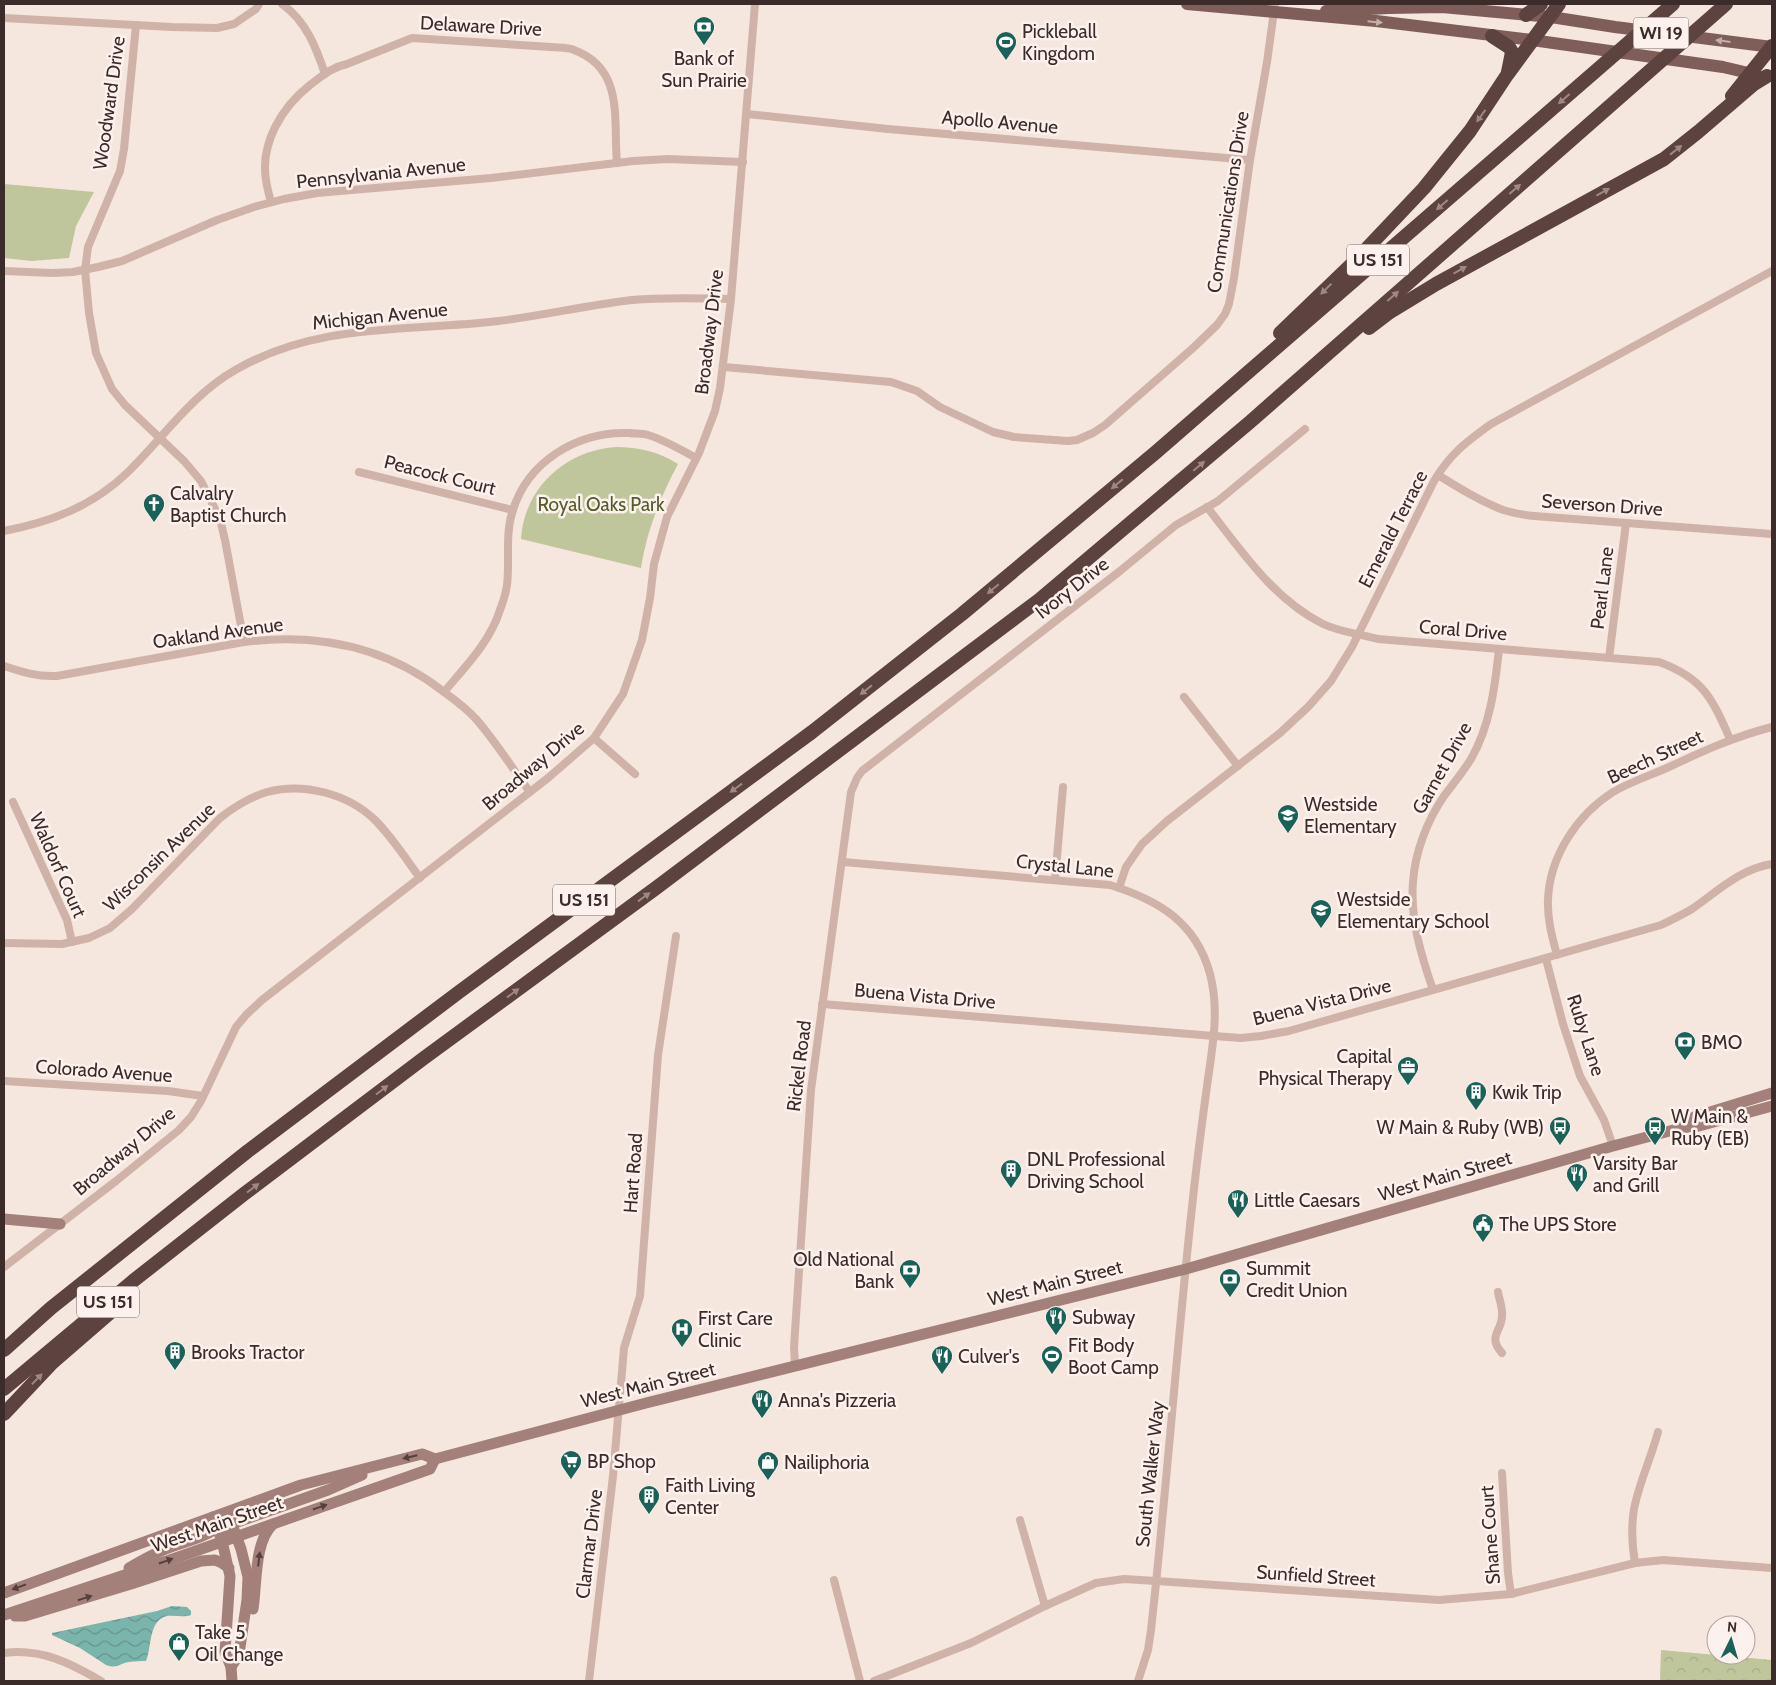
<svg xmlns="http://www.w3.org/2000/svg" width="1776" height="1685" viewBox="0 0 1776 1685" font-family="Cabin,sans-serif">
  <defs>
    <pattern id="forest-crowns" width="20" height="18" patternUnits="userSpaceOnUse" patternTransform="scale(1.25)"><rect width="20" height="18" fill="#c0c69c"/><path d="M2 6a3 3 0 1 1 6 0M12 15a3 3 0 1 1 6 0" fill="none" stroke="#a6aa86"/></pattern>
    <pattern id="water-waves" width="16" height="10" patternUnits="userSpaceOnUse" patternTransform="scale(1.25)"><rect width="16" height="10" fill="#7ab5ac"/><path d="M0 5q4-4 8 0t8 0" fill="none" stroke="#65938c"/></pattern>
  </defs>
  <rect width="100%" height="100%" fill="#f5e6de"/>
  <g fill="#c0c69c">
    <polygon points="4,184 94,192 76,226 69,258 32,261 4,258"/>
    <path d="M 616,447 C 639,447 659,452 678,464 C 660,498 647,530 641,568 L 521,539 C 524,488 566,450 616,447 Z"/>
  </g>
  <polygon fill="url(#forest-crowns)" points="1661,1650 1772,1660 1772,1681 1660,1681"/>
  <path fill="url(#water-waves)" d="M 172,1606 L 187,1607 L 191,1611 L 191,1615 C 183,1618 175,1615 167,1616 C 148,1620 152,1648 146,1661 C 141,1661 135,1661 129,1662 C 118,1664 118,1669 106,1665 L 80,1648 L 52,1635 L 52,1633 L 157,1611 Z"/>
  <g fill="none" stroke-linecap="round" stroke-linejoin="round">
    <g stroke="#cfb3a8" stroke-width="8">
      <path d="M 282,4 C 306,21 316,47 325,74"/>
      <polyline points="4,18 172,27 217,28 234,24 256,9 259,4"/>
      <polyline points="136,25 124,149 120,171 88,247 85,270 89,313 96,353 112,389 125,405 184,461 201,481 220,519 225,540 244,642"/>
      <polyline points="747,114 888,129 1250,160"/>
      <path d="M 271,202 C 269,195 267,187 266,180 C 260,143 282,107 310,85 C 322,76 332,67 347,64 L 412,38 L 551,47 C 558,48 567,47 574,50 C 625,69 613,120 617,163"/>
      <polyline points="4,271 53,273 73,272 98,267 122,261 217,220 254,207 284,199 317,193 491,178 633,161 668,159 743,162"/>
      <polyline points="724,367 891,382 917,391 940,407 993,432 1014,437 1068,441 1077,440 1093,433 1105,425 1193,348 1217,325 1225,314 1229,304 1234,278 1250,160 1267,62 1275,4"/>
      <polyline points="359,472 513,510"/>
      <path d="M 1438,475 C 1459,488 1480,501 1503,510 C 1513,513 1523,515 1534,516 L 1772,534"/>
      <path d="M 1207,507 C 1241,550 1273,599 1323,624 C 1340,632 1360,634 1378,639 L 1659,662 C 1703,678 1712,698 1730,739"/>
      <path d="M 4,531 C 51,522 93,506 128,472 C 164,437 192,394 237,369 C 320,322 407,332 498,321 C 542,316 587,305 632,300 C 665,297 698,298 731,299"/>
      <polyline points="1609,658 1626,523"/>
      <path d="M 4,666 C 22,672 37,677 57,676 L 244,642 C 317,633 385,646 444,692 C 455,700 467,709 476,719 C 496,742 512,768 530,792"/>
      <path d="M 444,692 C 465,667 490,642 500,610 C 503,602 506,593 507,585 C 510,561 505,536 512,513 C 527,461 578,431 629,433 C 635,434 642,433 648,435 C 665,440 681,450 696,458"/>
      <polyline points="1184,697 1238,766"/>
      <polyline points="594,738 635,774"/>
      <polyline points="13,802 67,920 72,942"/>
      <path d="M 843,862 L 1110,885 C 1158,900 1196,922 1210,974 C 1220,1011 1212,1049 1207,1086 C 1202,1123 1197,1160 1193,1198 C 1177,1342 1167,1486 1151,1630 L 1148,1650 L 1138,1681"/>
      <polyline points="1055,880 1063,787"/>
      <path d="M 1119,888 L 1126,867 L 1142,844 L 1167,821 L 1280,733 L 1308,707 L 1331,681 L 1352,647 L 1434,481 C 1450,454 1466,442 1491,424 L 1772,271"/>
      <path d="M 4,943 L 62,944 L 89,938 L 110,928 L 132,909 L 220,818 C 234,807 250,797 267,792 C 304,782 348,794 375,820 C 392,837 406,859 420,878"/>
      <path d="M 1557,955 C 1552,937 1547,918 1548,899 C 1550,856 1577,815 1613,792 C 1630,782 1651,775 1669,767 C 1703,751 1736,736 1772,727"/>
      <polyline points="1546,959 1563,1024 1580,1076 1604,1120 1613,1146"/>
      <path d="M 1433,990 C 1421,955 1410,919 1413,882 C 1415,852 1427,821 1444,796 C 1453,784 1463,772 1471,759 C 1490,726 1495,687 1499,649"/>
      <path d="M 822,1004 L 1214,1036 L 1241,1038 L 1261,1036 L 1289,1031 L 1661,925 C 1671,920 1682,915 1692,909 C 1718,891 1740,869 1772,864"/>
      <polyline points="4,1081 168,1091 203,1096"/>
      <polyline points="4,1267 116,1181 179,1130 191,1117 201,1101 236,1027 246,1015 262,1000 548,778 594,738 623,694 642,640 650,598 654,564 667,517 699,453 715,411 720,388 731,299 755,4"/>
      <path d="M 1498,1292 C 1499,1299 1503,1308 1502,1316 C 1502,1331 1487,1336 1502,1353"/>
      <polyline points="795,1366 794,1347 811,1090 851,792 857,778 862,771 1120,571 1176,525 1218,501 1305,429"/>
      <polyline points="1502,1473 1508,1573 1511,1594"/>
      <polyline points="1020,1520 1045,1606"/>
      <path d="M 1635,1563 C 1632,1545 1631,1527 1634,1509 C 1639,1483 1651,1458 1658,1432"/>
      <polyline points="834,1580 860,1681"/>
      <path d="M 4,1653 C 41,1648 70,1663 101,1681"/>
      <polyline points="589,1681 613,1476 624,1348 640,1296 658,1055 676,936"/>
      <polyline points="874,1681 971,1643 1045,1606 1096,1583 1124,1579 1156,1581 1439,1600 1511,1594 1635,1563 1663,1560 1772,1568"/>
    </g>
    <g stroke="#a38079" stroke-width="11">
      <polyline points="1681,1128 1694,1117 1772,1093"/>
      <polyline points="4,1219 60,1224"/>
      <polyline points="213,1517 222,1541 230,1576 225,1652 231,1667 232,1681"/>
      <polyline points="222,1541 224,1533 232,1524 328,1490 362,1475"/>
      <path d="M 129,1568 C 139,1562 150,1556 161,1551 C 182,1541 205,1540 222,1523"/>
      <polyline points="4,1593 301,1485 422,1454 435,1459 646,1403 1186,1269 1613,1146 1681,1128 1699,1126 1772,1106"/>
      <path d="M 253,1609 C 257,1583 254,1542 273,1524"/>
      <polyline points="4,1615 167,1561 430,1469 435,1459"/>
      <polyline points="15,1616 25,1616 131,1584 201,1561 215,1560 222,1563 229,1568"/>
      <polyline points="231,1667 239,1654 247,1600 248,1577 241,1549 234,1530"/>
    </g>
    <g stroke="#7f5e59" stroke-width="12">
      <polyline points="1187,4 1376,21 1532,40 1723,67 1757,75"/>
      <polyline points="1326,11 1389,8 1442,7 1551,17 1615,27 1772,47"/>
    </g>
    <g stroke="#5d433f" stroke-width="14">
      <polyline points="1526,15 1541,4"/>
      <polyline points="1492,36 1509,47 1512,52 1508,72"/>
      <polyline points="1732,96 1772,46"/>
      <polyline points="1369,328 1390,312 1436,284 1664,159 1698,132 1754,84 1767,76"/>
      <polyline points="1280,333 1354,262 1424,188 1470,131 1507,75 1559,4"/>
      <polyline points="4,1350 51,1308 248,1151 459,992 812,732 962,614 1155,453 1673,4"/>
      <polyline points="4,1389 133,1281 244,1194 424,1058 656,888 1039,600 1250,422 1726,4"/>
      <polyline points="4,1414 52,1363 112,1311"/>
    </g>
  </g>
  <defs><path id="oneway-solid" d="M-6-.8H1V-3.2L6.5 0L1 3.2V.8H-6Z" transform="scale(1.25)"/></defs>
  <g fill="#c4afaa">
    <use href="#oneway-solid" transform="translate(1375 22) rotate(6)"/>
    <use href="#oneway-solid" transform="translate(1723 41) rotate(-173)"/>
  </g>
  <g fill="#9d8984">
    <use href="#oneway-solid" transform="translate(1564 99) rotate(139)"/>
    <use href="#oneway-solid" transform="translate(1481 116) rotate(126)"/>
    <use href="#oneway-solid" transform="translate(1676 150) rotate(-38)"/>
    <use href="#oneway-solid" transform="translate(1515 189) rotate(-41)"/>
    <use href="#oneway-solid" transform="translate(1603 192) rotate(-29)"/>
    <use href="#oneway-solid" transform="translate(1442 205) rotate(139)"/>
    <use href="#oneway-solid" transform="translate(1460 270) rotate(-29)"/>
    <use href="#oneway-solid" transform="translate(1326 289) rotate(136)"/>
    <use href="#oneway-solid" transform="translate(1393 296) rotate(-41)"/>
    <use href="#oneway-solid" transform="translate(1199 466) rotate(-40)"/>
    <use href="#oneway-solid" transform="translate(1117 484) rotate(140)"/>
    <use href="#oneway-solid" transform="translate(993 589) rotate(140)"/>
    <use href="#oneway-solid" transform="translate(866 690) rotate(142)"/>
    <use href="#oneway-solid" transform="translate(736 788) rotate(144)"/>
    <use href="#oneway-solid" transform="translate(644 897) rotate(-36)"/>
    <use href="#oneway-solid" transform="translate(513 993) rotate(-36)"/>
    <use href="#oneway-solid" transform="translate(382 1090) rotate(-37)"/>
    <use href="#oneway-solid" transform="translate(253 1188) rotate(-37)"/>
    <use href="#oneway-solid" transform="translate(37 1379) rotate(-46)"/>
  </g>
  <g fill="#55403d">
    <use href="#oneway-solid" transform="translate(410 1457) rotate(167)"/>
    <use href="#oneway-solid" transform="translate(320 1507) rotate(-19)"/>
    <use href="#oneway-solid" transform="translate(259 1559) rotate(-83)"/>
    <use href="#oneway-solid" transform="translate(166 1561) rotate(-19)"/>
    <use href="#oneway-solid" transform="translate(19 1587) rotate(160)"/>
    <use href="#oneway-solid" transform="translate(85 1598) rotate(-17)"/>
  </g>
  <defs>
    <g id="bank-pin" transform="scale(1.125)"><path d="M0 17L-7.5 6A9.5 9.5 0 1 1 7.5 6Z" fill="#1a6258" stroke="#fcf1ec"/><path d="M-6-4H6V4H-6ZM0-2.3a2.3 2.3 0 1 0 0 4.6a2.3 2.3 0 1 0 0-4.6Z" fill="#fff"/></g>
    <g id="stadium-pin" transform="scale(1.125)"><path d="M0 17L-7.5 6A9.5 9.5 0 1 1 7.5 6Z" fill="#1a6258" stroke="#fcf1ec"/><path d="M0-5a6.5 5 0 1 0 0 10a6.5 5 0 1 0 0-10ZM-3.5-1.8h7v3.6h-7Z" fill="#fff"/></g>
    <g id="church-pin" transform="scale(1.125)"><path d="M0 17L-7.5 6A9.5 9.5 0 1 1 7.5 6Z" fill="#1a6258" stroke="#fcf1ec"/><path d="M-1.2-6h2.4v3.5h3.3v2.4h-3.3V6h-2.4V-.1h-3.3v-2.4h3.3Z" fill="#fff"/></g>
    <g id="school-pin" transform="scale(1.125)"><path d="M0 17L-7.5 6A9.5 9.5 0 1 1 7.5 6Z" fill="#1a6258" stroke="#fcf1ec"/><path d="M0-5L7-2L0 1L-7-2ZM-4 1L0 2.5L4 1V4Q0 6-4 4Z" fill="#fff"/></g>
    <g id="office-pin" transform="scale(1.125)"><path d="M0 17L-7.5 6A9.5 9.5 0 1 1 7.5 6Z" fill="#1a6258" stroke="#fcf1ec"/><path d="M-6-3h4V-5.5h4V-3h4V5H-6ZM-1-4.5V-3h2v-1.5ZM-6 0V1H6V0Z" fill="#fff"/></g>
    <g id="building-pin" transform="scale(1.125)"><path d="M0 17L-7.5 6A9.5 9.5 0 1 1 7.5 6Z" fill="#1a6258" stroke="#fcf1ec"/><path d="M-4-6H4V6H1V3H-1V6H-4ZM-2.5-4.3h1.7v1.8h-1.7ZM.8-4.3h1.7v1.8H.8ZM-2.5-1h1.7V.8h-1.7ZM.8-1h1.7V.8H.8Z" fill="#fff"/></g>
    <g id="bus-pin" transform="scale(1.125)"><path d="M0 17L-7.5 6A9.5 9.5 0 1 1 7.5 6Z" fill="#1a6258" stroke="#fcf1ec"/><path d="M-5-6H5V4H4V6H2V4H-2V6H-4V4H-5ZM-3.5-4V0h7V-4ZM-3.5 1.2v1.5H-2V1.2ZM2 1.2v1.5H3.5V1.2Z" fill="#fff"/></g>
    <g id="restaurant-pin" transform="scale(1.125)"><path d="M0 17L-7.5 6A9.5 9.5 0 1 1 7.5 6Z" fill="#1a6258" stroke="#fcf1ec"/><path d="M-5-6h1v4h1v-4h1v4h1v-4h1v5L-1.5 .5V6h-2V.5L-5-1ZM5-6V6H3V1.5H1.5Q1.5-4 5-6Z" fill="#fff"/></g>
    <g id="civic-pin" transform="scale(1.125)"><path d="M0 17L-7.5 6A9.5 9.5 0 1 1 7.5 6Z" fill="#1a6258" stroke="#fcf1ec"/><path d="M-.6-6.5H3V-4.5H.6V-3L4-1V1h2V6H-6V1h2V-1L-.6-3ZM-1.2 2.5V6h2.4V2.5Z" fill="#fff"/></g>
    <g id="hospital-pin" transform="scale(1.125)"><path d="M0 17L-7.5 6A9.5 9.5 0 1 1 7.5 6Z" fill="#1a6258" stroke="#fcf1ec"/><path d="M-5-5h3v3.5h4V-5h3V5h-3V1.5h-4V5h-3Z" fill="#fff"/></g>
    <g id="supermarket-pin" transform="scale(1.125)"><path d="M0 17L-7.5 6A9.5 9.5 0 1 1 7.5 6Z" fill="#1a6258" stroke="#fcf1ec"/><path d="M-6-5.5h2.5l.6 2H6L4.5 2H-2.5L-4.4-4H-6ZM-1.5 3.2a1.3 1.3 0 1 0 .1 0ZM3 3.2a1.3 1.3 0 1 0 .1 0Z" fill="#fff"/></g>
    <g id="shop-pin" transform="scale(1.125)"><path d="M0 17L-7.5 6A9.5 9.5 0 1 1 7.5 6Z" fill="#1a6258" stroke="#fcf1ec"/><path d="M-5-2.5h2.3a2.7 3.5 0 0 1 5.4 0H5L5.5 6h-11ZM-1.5-2.5h3a1.5 2.3 0 0 0-3 0Z" fill="#fff"/></g>
  </defs>
  <g fill-rule="evenodd">
    <use href="#bank-pin" x="704" y="27"/>
    <use href="#stadium-pin" x="1006" y="42"/>
    <use href="#church-pin" x="154" y="504"/>
    <use href="#school-pin" x="1288" y="815"/>
    <use href="#school-pin" x="1321" y="910"/>
    <use href="#bank-pin" x="1685" y="1042"/>
    <use href="#office-pin" x="1408" y="1067"/>
    <use href="#building-pin" x="1476" y="1092"/>
    <use href="#bus-pin" x="1560" y="1127"/>
    <use href="#bus-pin" x="1655" y="1127"/>
    <use href="#building-pin" x="1011" y="1170"/>
    <use href="#restaurant-pin" x="1577" y="1174"/>
    <use href="#restaurant-pin" x="1238" y="1200"/>
    <use href="#civic-pin" x="1483" y="1224"/>
    <use href="#bank-pin" x="910" y="1270"/>
    <use href="#bank-pin" x="1230" y="1279"/>
    <use href="#restaurant-pin" x="1056" y="1317"/>
    <use href="#hospital-pin" x="682" y="1329"/>
    <use href="#building-pin" x="175" y="1352"/>
    <use href="#restaurant-pin" x="942" y="1356"/>
    <use href="#stadium-pin" x="1052" y="1356"/>
    <use href="#restaurant-pin" x="762" y="1400"/>
    <use href="#supermarket-pin" x="571" y="1461"/>
    <use href="#shop-pin" x="768" y="1462"/>
    <use href="#building-pin" x="649" y="1496"/>
    <use href="#shop-pin" x="179" y="1643"/>
  </g>
  <g text-anchor="middle" dominant-baseline="central" stroke-width="5" stroke-linejoin="round" paint-order="stroke">
    <g fill="#fcf1ec" stroke="#756664" stroke-width="1">
      <rect x="1633.5" y="17.5" width="55" height="31" rx="4"/>
      <rect x="1347" y="244.5" width="62" height="31" rx="4"/>
      <rect x="553" y="884.5" width="62" height="31" rx="4"/>
      <rect x="77" y="1286.5" width="62" height="31" rx="4"/>
    </g>
    <g font-size="18" font-weight="bold" fill="#3b2b29">
      <text x="1661" y="33">WI 19</text>
      <text x="1378" y="260">US 151</text>
      <text x="584" y="900">US 151</text>
      <text x="108" y="1302">US 151</text>
    </g>
    <g font-size="19" fill="#3b2b29" stroke="#fcf1ec">
      <text transform="translate(481 26) rotate(3)">Delaware Drive</text>
      <text transform="translate(109 103) rotate(-82)">Woodward Drive</text>
      <text transform="translate(1000 122) rotate(5)">Apollo Avenue</text>
      <text transform="translate(381 173) rotate(-6)">Pennsylvania Avenue</text>
      <text transform="translate(1228 202) rotate(-81)">Communications Drive</text>
      <text transform="translate(380 316) rotate(-6)">Michigan Avenue</text>
      <text transform="translate(709 332) rotate(-83)">Broadway Drive</text>
      <text transform="translate(440 475) rotate(14)">Peacock Court</text>
      <text transform="translate(1602 505) rotate(4)">Severson Drive</text>
      <text transform="translate(1393 529) rotate(-63)">Emerald Terrace</text>
      <text transform="translate(1072 588) rotate(-38)">Ivory Drive</text>
      <text transform="translate(1602 588) rotate(-83)">Pearl Lane</text>
      <text transform="translate(1463 630) rotate(5)">Coral Drive</text>
      <text transform="translate(218 633) rotate(-8)">Oakland Avenue</text>
      <text transform="translate(1655 757) rotate(-25)">Beech Street</text>
      <text transform="translate(533 766) rotate(-40)">Broadway Drive</text>
      <text transform="translate(1442 768) rotate(-61)">Garnet Drive</text>
      <text transform="translate(159 857) rotate(-44)">Wisconsin Avenue</text>
      <text transform="translate(58 865) rotate(66)">Waldorf Court</text>
      <text transform="translate(1065 866) rotate(6)">Crystal Lane</text>
      <text transform="translate(925 996) rotate(5)">Buena Vista Drive</text>
      <text transform="translate(1322 1002) rotate(-14)">Buena Vista Drive</text>
      <text transform="translate(1586 1035) rotate(72)">Ruby Lane</text>
      <text transform="translate(799 1066) rotate(-83)">Rickel Road</text>
      <text transform="translate(104 1071) rotate(4)">Colorado Avenue</text>
      <text transform="translate(124 1151) rotate(-40)">Broadway Drive</text>
      <text transform="translate(633 1173) rotate(-86)">Hart Road</text>
      <text transform="translate(1445 1176) rotate(-16)">West Main Street</text>
      <text transform="translate(1055 1283) rotate(-14)">West Main Street</text>
      <text transform="translate(648 1385) rotate(-14)">West Main Street</text>
      <text transform="translate(1150 1474) rotate(-84)">South Walker Way</text>
      <text transform="translate(217 1524) rotate(-19)">West Main Street</text>
      <text transform="translate(1490 1535) rotate(-94)">Shane Court</text>
      <text transform="translate(589 1544) rotate(-83)">Clarmar Drive</text>
      <text transform="translate(1316 1576) rotate(4)">Sunfield Street</text>
    </g>
    <g font-size="19" fill="#3b2b29" stroke="#fcf1ec" text-anchor="start">
      <text x="1022" y="31">Pickleball<tspan x="1022" dy="22">Kingdom</tspan></text>
      <text x="704" y="58" text-anchor="middle">Bank of<tspan x="704" dy="22">Sun Prairie</tspan></text>
      <text x="170" y="493">Calvalry<tspan x="170" dy="22">Baptist Church</tspan></text>
      <text x="1304" y="804">Westside<tspan x="1304" dy="22">Elementary</tspan></text>
      <text x="1337" y="899">Westside<tspan x="1337" dy="22">Elementary School</tspan></text>
      <text x="1701" y="1042">BMO</text>
      <text x="1392" y="1056" text-anchor="end">Capital<tspan x="1392" dy="22">Physical Therapy</tspan></text>
      <text x="1492" y="1092">Kwik Trip</text>
      <text x="1671" y="1116">W Main &amp;<tspan x="1671" dy="22">Ruby (EB)</tspan></text>
      <text x="1544" y="1127" text-anchor="end">W Main &amp; Ruby (WB)</text>
      <text x="1027" y="1159">DNL Professional<tspan x="1027" dy="22">Driving School</tspan></text>
      <text x="1593" y="1163">Varsity Bar<tspan x="1593" dy="22">and Grill</tspan></text>
      <text x="1254" y="1200">Little Caesars</text>
      <text x="1499" y="1224">The UPS Store</text>
      <text x="894" y="1259" text-anchor="end">Old National<tspan x="894" dy="22">Bank</tspan></text>
      <text x="1246" y="1268">Summit<tspan x="1246" dy="22">Credit Union</tspan></text>
      <text x="1072" y="1317">Subway</text>
      <text x="698" y="1318">First Care<tspan x="698" dy="22">Clinic</tspan></text>
      <text x="1068" y="1345">Fit Body<tspan x="1068" dy="22">Boot Camp</tspan></text>
      <text x="191" y="1352">Brooks Tractor</text>
      <text x="958" y="1356">Culver's</text>
      <text x="778" y="1400">Anna's Pizzeria</text>
      <text x="587" y="1461">BP Shop</text>
      <text x="784" y="1462">Nailiphoria</text>
      <text x="665" y="1485">Faith Living<tspan x="665" dy="22">Center</tspan></text>
      <text x="195" y="1632">Take 5<tspan x="195" dy="22">Oil Change</tspan></text>
    </g>
    <g font-size="19" fill="#545c2a" stroke="#fcf1ec">
      <text x="601" y="504">Royal Oaks Park</text>
    </g>
  </g>
  <rect width="1776" height="1685" fill="none" stroke="#3b2b29" stroke-width="10"/>
  <g transform="translate(1731 1640) rotate(5)"><circle r="24" fill="#fcf1ec" stroke="#afa29e"/>
  <path d="M0-4L9 19L0 12L-9 19Z" fill="#1a6258"/>
  <text y="-8" font-size="14" font-weight="bold" text-anchor="middle" fill="#3b2b29">N</text>
  </g>
</svg>
